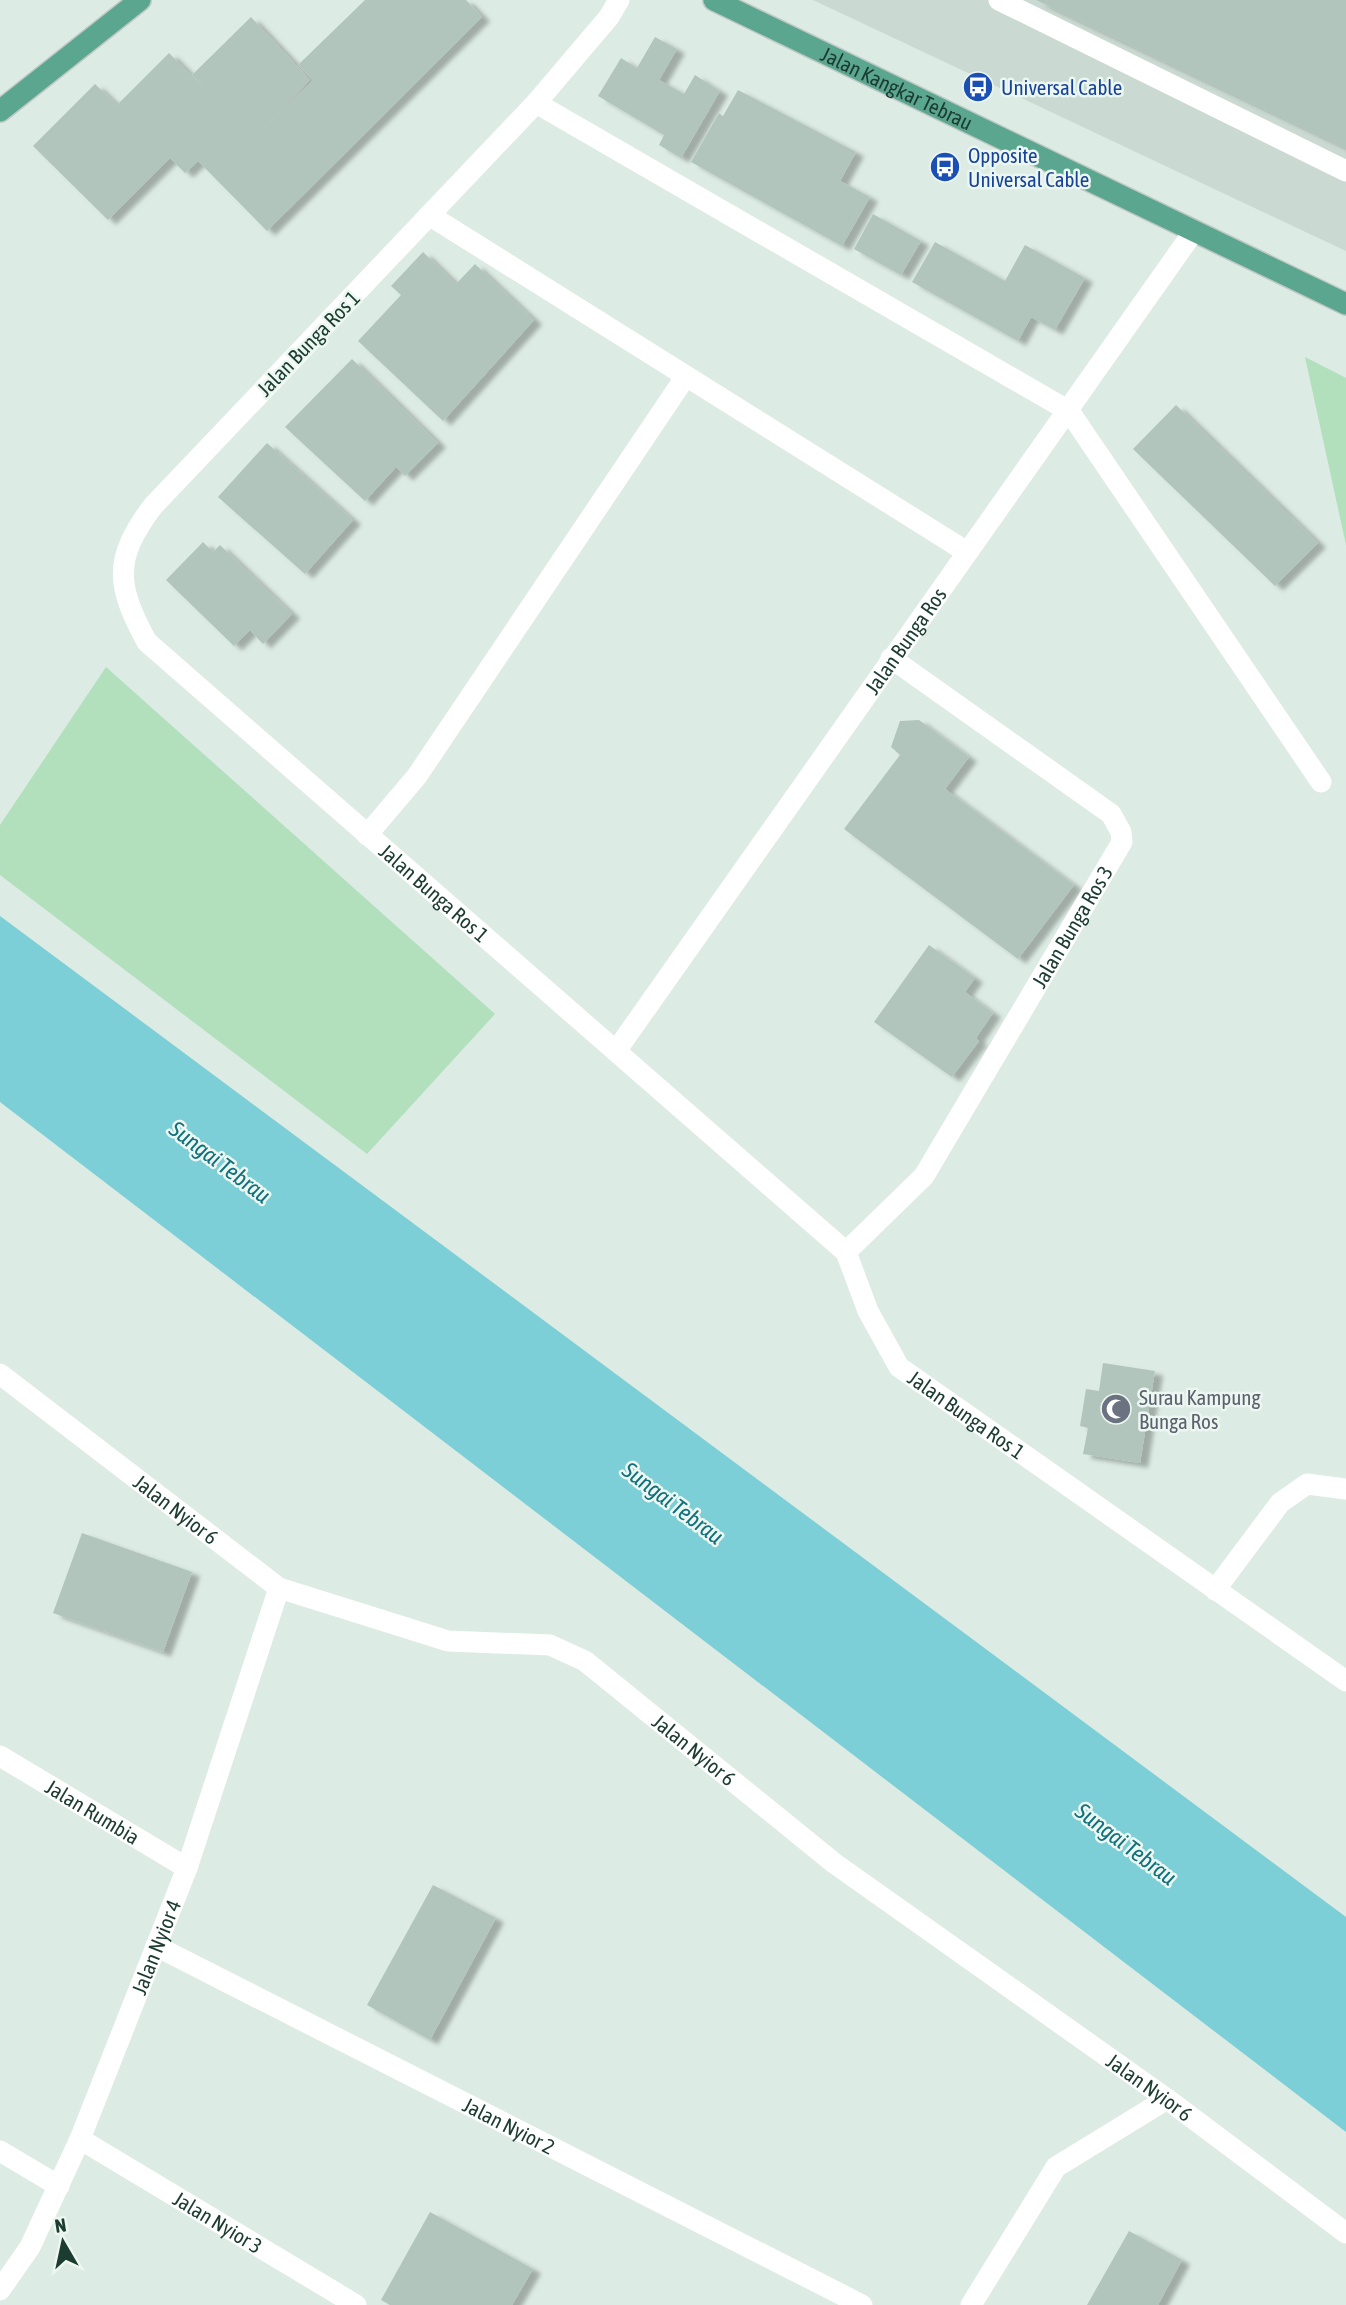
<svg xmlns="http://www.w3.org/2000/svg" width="1346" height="2305" viewBox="0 0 1346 2305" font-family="'Asap Condensed',sans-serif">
  <defs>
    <filter id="shadow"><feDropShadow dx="8" dy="4.5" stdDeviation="2" flood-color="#0004"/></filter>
  </defs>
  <rect width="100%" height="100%" fill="#dcebe3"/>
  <polygon fill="#cadad2" points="813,0 1346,0 1346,251"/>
  <g fill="#b2dfbc">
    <polygon points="1305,357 1346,378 1346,545"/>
    <polygon points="106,667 495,1014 367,1154 0,875 0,825"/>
  </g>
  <polygon fill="#7cced7" points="0,916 1346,1917 1346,2132 0,1102"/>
  <g fill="#b1c5bc" filter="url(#shadow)">
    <polygon points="365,0 466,0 482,17 267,231 198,161 185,173 170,158 108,220 33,146 95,84 117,105 169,53 227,111 192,75 251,17 310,80 254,138 313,80 298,65"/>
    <polygon points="1036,0 1346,0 1346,148"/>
    <polygon points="655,37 677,49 659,80 684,94 695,75 720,91 681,158 659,145 664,135 598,96 621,58 637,68"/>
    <polygon points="738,90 856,152 840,181 870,197 842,246 691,162 719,113 723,116"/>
    <polygon points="873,214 921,241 901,275 854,249"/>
    <polygon points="935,242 1005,281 1025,245 1085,278 1055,330 1031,317 1018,341 912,282"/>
    <polygon points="423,252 456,284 475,264 534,320 443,421 358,341 401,295 391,286"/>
    <polygon points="352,359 438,443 405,476 396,467 365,501 285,427"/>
    <polygon points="1176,405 1318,543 1275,586 1133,449"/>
    <polygon points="267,443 353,520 305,574 218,497"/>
    <polygon points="203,542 213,552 220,545 292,614 263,644 250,630 234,646 166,580"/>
    <polygon points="919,720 969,757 945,789 1074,885 1018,959 844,829 900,755 891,747 900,721"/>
    <polygon points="929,945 975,978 965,992 993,1013 976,1038 979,1041 952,1077 874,1022"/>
    <polygon points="1103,1363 1155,1371 1140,1463 1083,1454 1088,1428 1080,1426 1086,1389 1099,1391"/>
    <polygon points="82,1533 192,1572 163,1652 53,1613"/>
    <polygon points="433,1885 496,1918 430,2040 367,2005"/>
    <polygon points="430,2212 533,2269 512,2305 390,2305 381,2300"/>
    <polygon points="1129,2231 1182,2260 1158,2305 1087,2305"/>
  </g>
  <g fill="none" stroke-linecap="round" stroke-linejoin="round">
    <g stroke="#bfc8c5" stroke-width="24">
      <g id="primary">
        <path id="s9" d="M 714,0 L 1346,304"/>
        <polyline points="0,111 140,0"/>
      </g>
    </g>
    <g stroke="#fff" stroke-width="21">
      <polyline points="999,0 1346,171"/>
      <polyline points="429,215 967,552"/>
      <polyline points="1069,411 1321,782"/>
      <polyline points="0,2151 59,2186"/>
      <polyline points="971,2305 1056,2167 1167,2099"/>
    </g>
    <g stroke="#fff" stroke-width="21">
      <path id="s1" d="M 619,0 L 609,17 L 536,103 L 153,506 C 113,559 116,585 147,642 L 846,1252 L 868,1311 L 899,1367 L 1346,1681"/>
      <polyline points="536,103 1069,411"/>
      <polyline points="367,835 417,776 686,376"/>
      <path id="s2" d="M 616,1051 L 1194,231"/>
      <path id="s3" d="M 846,1252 L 924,1176 L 1122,842 L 1121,832 L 1111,814 L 891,658"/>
      <path id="s4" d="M 0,1374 L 279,1588 L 448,1641 L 550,1645 L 585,1661 L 834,1863 L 1167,2099 L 1346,2233"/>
      <polyline points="1215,1590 1280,1503 1307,1484 1346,1489"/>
      <path id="s5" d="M 0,1756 L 187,1868"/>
      <path id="s6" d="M 156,1946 L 862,2305"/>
      <path id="s7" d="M 80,2139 L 356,2305"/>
      <path id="s8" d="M 0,2290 L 30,2247 L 80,2139 L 187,1868 L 279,1588"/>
    </g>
    <use href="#primary" stroke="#5ba68f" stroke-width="21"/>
  </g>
  <defs>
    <g id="bus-disc" transform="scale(1.575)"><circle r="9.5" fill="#1a4fb4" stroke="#edf7f1"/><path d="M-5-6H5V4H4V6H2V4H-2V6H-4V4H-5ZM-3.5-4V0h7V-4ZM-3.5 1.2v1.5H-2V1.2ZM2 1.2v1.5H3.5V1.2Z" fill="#fff"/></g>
    <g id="mosque-disc" transform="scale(1.575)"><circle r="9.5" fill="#6b7280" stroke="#edf7f1"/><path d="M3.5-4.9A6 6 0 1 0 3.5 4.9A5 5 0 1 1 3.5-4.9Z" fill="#fff"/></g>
  </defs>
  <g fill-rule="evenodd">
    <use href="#bus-disc" x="978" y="87"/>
    <use href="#bus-disc" x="945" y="167"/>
    <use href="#mosque-disc" x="1116" y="1409"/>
  </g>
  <g text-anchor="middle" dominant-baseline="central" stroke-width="5" stroke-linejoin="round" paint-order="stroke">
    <g font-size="21" fill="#164399" stroke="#edf7f1" text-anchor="start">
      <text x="1001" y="87">Universal Cable</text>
      <text x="968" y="155">Opposite<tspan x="968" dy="24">Universal Cable</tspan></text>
    </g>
    <g font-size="21" fill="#1c3b31" stroke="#edf7f1">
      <text stroke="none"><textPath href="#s9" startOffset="203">Jalan Kangkar Tebrau</textPath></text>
      <text transform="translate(308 343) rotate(-46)">Jalan Bunga Ros 1</text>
      <text stroke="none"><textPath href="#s2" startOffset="502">Jalan Bunga Ros</textPath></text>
      <text stroke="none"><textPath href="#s1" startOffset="1218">Jalan Bunga Ros 1</textPath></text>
      <text stroke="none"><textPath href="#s3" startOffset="399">Jalan Bunga Ros 3</textPath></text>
      <text stroke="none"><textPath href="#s1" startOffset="1974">Jalan Bunga Ros 1</textPath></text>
      <text stroke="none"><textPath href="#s4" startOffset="222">Jalan Nyior 6</textPath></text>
      <text stroke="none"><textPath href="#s4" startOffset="810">Jalan Nyior 6</textPath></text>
      <text stroke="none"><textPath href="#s5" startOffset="108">Jalan Rumbia</textPath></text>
      <text stroke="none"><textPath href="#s8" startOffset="378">Jalan Nyior 4</textPath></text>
      <text stroke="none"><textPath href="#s4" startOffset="1377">Jalan Nyior 6</textPath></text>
      <text stroke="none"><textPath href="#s6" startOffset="396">Jalan Nyior 2</textPath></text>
      <text stroke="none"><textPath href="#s7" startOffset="161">Jalan Nyior 3</textPath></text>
    </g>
    <g font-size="21" fill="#5b616d" stroke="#edf7f1" text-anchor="start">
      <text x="1139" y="1397">Surau Kampung<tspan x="1139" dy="24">Bunga Ros</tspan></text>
    </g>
    <g font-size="23" font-style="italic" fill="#11707d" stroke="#edf7f1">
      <text transform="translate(220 1162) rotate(37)">Sungai Tebrau</text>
      <text transform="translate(673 1503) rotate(37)">Sungai Tebrau</text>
      <text transform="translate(1126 1844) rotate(37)">Sungai Tebrau</text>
    </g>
  </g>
  <g transform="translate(63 2242) rotate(351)" stroke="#edf7f1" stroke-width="5" paint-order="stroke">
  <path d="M0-5L12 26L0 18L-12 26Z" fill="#1c3b31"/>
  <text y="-10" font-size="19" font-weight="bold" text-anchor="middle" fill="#1c3b31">N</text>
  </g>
</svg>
